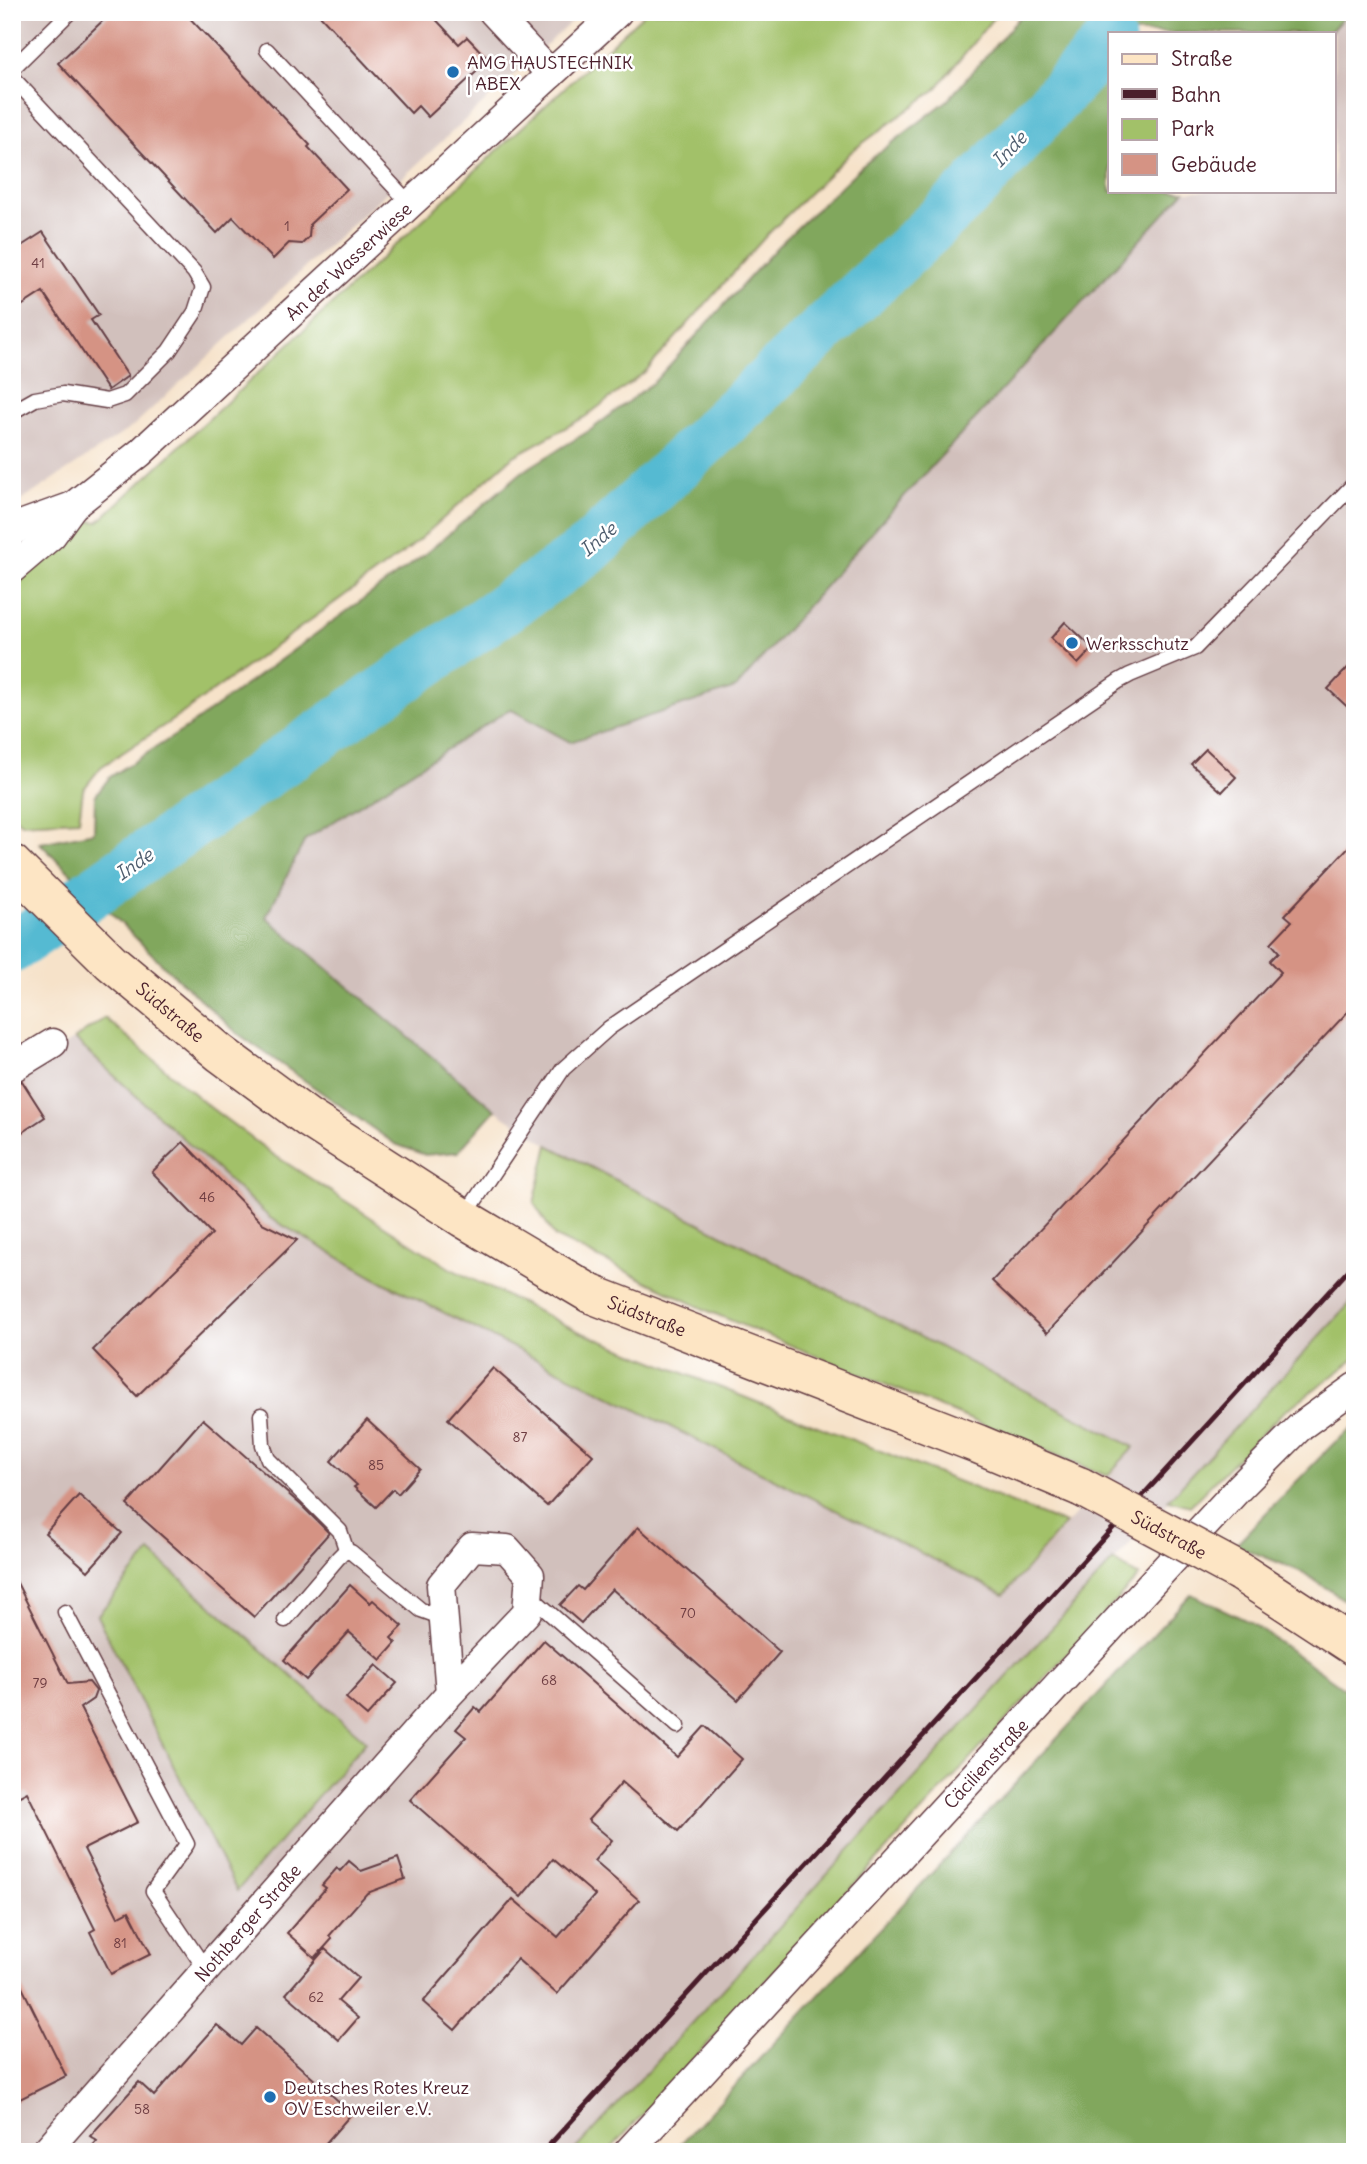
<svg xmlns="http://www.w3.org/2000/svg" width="1367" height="2164" viewBox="0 0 1367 2164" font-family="Delius,sans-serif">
  <rect width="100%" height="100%" fill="#fff"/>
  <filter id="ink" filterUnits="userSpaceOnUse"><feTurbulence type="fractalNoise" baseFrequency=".0143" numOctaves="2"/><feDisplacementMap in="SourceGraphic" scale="14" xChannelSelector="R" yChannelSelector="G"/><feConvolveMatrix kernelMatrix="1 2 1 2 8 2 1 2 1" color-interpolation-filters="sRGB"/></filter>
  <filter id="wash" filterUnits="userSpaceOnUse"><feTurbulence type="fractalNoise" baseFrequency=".00686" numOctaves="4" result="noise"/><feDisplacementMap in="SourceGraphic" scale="28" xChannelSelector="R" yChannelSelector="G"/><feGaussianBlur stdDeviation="1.57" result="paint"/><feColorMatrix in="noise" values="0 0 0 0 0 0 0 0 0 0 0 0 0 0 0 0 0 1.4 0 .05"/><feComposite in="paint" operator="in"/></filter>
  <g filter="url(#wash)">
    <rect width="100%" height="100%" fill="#f6e2c9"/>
    <g fill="#d1c0bc">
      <polygon points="12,12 582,12 132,427 12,507"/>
      <polygon points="1349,12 1355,12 1355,1298 574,2152 12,2152 12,1082 74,1039 270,1218 375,1278 1005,1595 1134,1448 548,1145 495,1110 266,917 305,840 510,709 570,742 737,688 886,516 1185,191 1334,191 1334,33 1329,33"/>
    </g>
    <g fill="#a2c169" stroke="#76704a" stroke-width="2">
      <polygon points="646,12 998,12 935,90 852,151 766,236 645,372 585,417 512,457 411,547 180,715 101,767 83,790 79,820 21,823 12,815 12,579 77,519 98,522"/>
      <polygon points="105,1018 207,1105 274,1155 451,1269 580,1332 1065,1524 1004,1595 375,1278 270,1218 74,1039"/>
      <polygon points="548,1145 1134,1447 1107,1476 708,1311 555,1237 534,1203"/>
      <polygon points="1355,1298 1355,1359 1281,1414 1190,1506 1168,1500"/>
      <polygon points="150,1552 366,1741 237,1891 97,1616"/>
      <polygon points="1113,1561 1139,1576 608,2152 574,2152"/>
    </g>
    <g fill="#81a75d" stroke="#666344" stroke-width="2">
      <polygon points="1024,12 1349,12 1329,33 1110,33 1110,191 1185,191 886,516 736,688 570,742 510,709 305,840 266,917 495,1110 458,1152 425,1155 395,1144 237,1033 163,965 40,843 94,832 95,796 110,777 188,727 424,555 522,472 592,429 655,381 778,246 862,166 948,100"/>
      <polygon points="1355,1426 1355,1607 1302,1572 1235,1545 1334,1443"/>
      <polygon points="1191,1594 1250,1622 1355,1696 1355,2152 673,2152"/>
    </g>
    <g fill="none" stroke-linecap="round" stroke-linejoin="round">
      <polyline stroke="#54bad2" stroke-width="51" points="12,948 587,551 972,190 1110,40"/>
    </g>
    <g id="blocks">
      <g fill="#d59384">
        <polygon points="112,12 184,12 310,145 308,147 347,189 310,224 309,237 302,244 289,243 273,259 233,217 217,233 58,63"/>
        <polygon points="317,12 429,12 459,44 467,37 489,60 428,117 418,106 411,113"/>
        <polygon points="43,232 99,315 91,320 128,376 108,390 43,292 12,312 12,252"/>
        <polygon points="1065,622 1093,648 1078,664 1051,638"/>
        <polygon points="1355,660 1355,714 1328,689"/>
        <polygon points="1206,749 1236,777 1222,792 1191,764"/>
        <polygon points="1355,840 1355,1004 1047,1333 992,1281 1281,972 1270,961 1279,952 1271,943 1292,921 1285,915"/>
        <polygon points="22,1081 45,1117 12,1139 12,1085"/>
        <polygon points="183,1142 262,1223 297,1240 137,1396 93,1350 212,1234 152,1172"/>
        <polygon points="493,1368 593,1455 547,1506 448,1419"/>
        <polygon points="203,1419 301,1505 329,1533 254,1617 127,1505"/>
        <polygon points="367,1420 420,1469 398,1494 393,1489 376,1507 354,1487 357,1485 331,1461"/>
        <polygon points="79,1495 122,1533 88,1571 45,1533"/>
        <polygon points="638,1527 780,1652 738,1700 612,1589 581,1623 560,1605 578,1586 583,1590"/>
        <polygon points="12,1573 68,1684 89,1682 96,1691 93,1699 80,1708 138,1822 84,1849 118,1917 129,1911 151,1954 111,1974 90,1932 95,1929 27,1792 12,1800"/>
        <polygon points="350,1585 370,1603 373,1600 403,1626 391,1638 396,1643 381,1660 349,1632 306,1680 284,1660"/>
        <polygon points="544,1640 677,1757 705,1726 742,1759 678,1831 622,1782 588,1820 612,1840 594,1861 639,1900 557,1994 517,1959 455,2030 423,2002 513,1899 558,1937 595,1895 553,1859 521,1897 410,1800 466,1737 456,1729 475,1707 481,1712"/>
        <polygon points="376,1665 397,1683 367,1716 346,1698"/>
        <polygon points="398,1858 405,1879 367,1893 329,1936 332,1939 315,1958 287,1933 326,1888 322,1885 337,1868 340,1871 349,1861 361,1871"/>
        <polygon points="325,1949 358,1978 338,2001 358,2018 339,2040 286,1994"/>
        <polygon points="12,1967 66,2076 12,2103"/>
        <polygon points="217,2025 241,2045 256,2028 352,2113 318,2152 87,2152 97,2141 90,2136 139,2082 154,2096"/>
      </g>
    </g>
  </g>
  <g filter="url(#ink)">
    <use href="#blocks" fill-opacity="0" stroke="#643c43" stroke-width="2"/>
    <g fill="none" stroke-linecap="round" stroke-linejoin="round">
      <g stroke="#643c43" stroke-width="17">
        <g id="lane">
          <polyline points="267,50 410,204"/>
          <polyline points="12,69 70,12"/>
          <polyline points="12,77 194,272 203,287 195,312 169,351 125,395 107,401 63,394 35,399 12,412"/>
          <polyline points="464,1217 563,1069 609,1028 1119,681 1130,675 1195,648 1355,483"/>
          <polyline points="261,1415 263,1445 268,1459 340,1531 347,1552"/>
          <polyline points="529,1595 678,1726"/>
          <polyline points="65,1612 187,1844 153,1891 206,1970"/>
          <polyline points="285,1620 338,1558 344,1552 351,1552 421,1610 443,1618"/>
        </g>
      </g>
      <g stroke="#643c43" stroke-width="31">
        <g id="street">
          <polyline points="493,12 551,74"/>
          <polyline points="12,532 26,523 73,506"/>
          <path id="s1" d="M 12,569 L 52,535 L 73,506 L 140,453 L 618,12"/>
          <polyline points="12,1068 53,1043"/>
          <path id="s2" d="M 45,2152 L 450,1693 L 527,1612 L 530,1575 L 507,1549 L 472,1547 L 441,1585 L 450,1693"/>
          <path id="s3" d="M 628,2152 L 1239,1488 L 1301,1426 L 1355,1387"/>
        </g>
      </g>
      <g stroke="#643c43" stroke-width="41">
        <g id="secondary">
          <path id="s4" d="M 12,864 L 111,962 L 220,1053 L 308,1118 L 463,1218 L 591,1294 L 978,1444 L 1081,1487"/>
          <polyline points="1240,1572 1355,1647"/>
        </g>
      </g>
      <use href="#lane" stroke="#fff" stroke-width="14"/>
      <use href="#street" stroke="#fff" stroke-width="28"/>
      <use href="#secondary" stroke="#fde5c4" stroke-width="38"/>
      <polyline stroke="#4a1f2b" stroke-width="5" points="543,2152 1355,1263"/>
      <g stroke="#643c43" stroke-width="41" stroke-linecap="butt">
        <g id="secondary-bridge">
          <path id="s5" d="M 1081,1487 L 1240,1572"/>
        </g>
      </g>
      <use href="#secondary-bridge" stroke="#fde5c4" stroke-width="38"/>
    </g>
  </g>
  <g fill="#1f6fb2" stroke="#fff" stroke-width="2.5">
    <circle cx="453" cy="72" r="7"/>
    <circle cx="1072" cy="643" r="7"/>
    <circle cx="270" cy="2097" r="7"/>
  </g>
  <g text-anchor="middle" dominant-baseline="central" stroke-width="5" stroke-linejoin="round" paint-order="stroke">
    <g font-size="14" fill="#6d3c41">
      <text x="287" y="226">1</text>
      <text x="38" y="263">41</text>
      <text x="207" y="1197">46</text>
      <text x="520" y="1437">87</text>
      <text x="376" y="1465">85</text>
      <text x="688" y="1613">70</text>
      <text x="549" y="1680">68</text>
      <text x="40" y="1683">79</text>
      <text x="120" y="1943">81</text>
      <text x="316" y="1997">62</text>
      <text x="142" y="2109">58</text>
    </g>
    <g font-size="18" fill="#4a1f2b" stroke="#fff" text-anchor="start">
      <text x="467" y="62">AMG HAUSTECHNIK<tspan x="467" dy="21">| ABEX</tspan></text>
      <text x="1086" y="643">Werksschutz</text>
      <text x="284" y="2087">Deutsches Rotes Kreuz<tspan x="284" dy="21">OV Eschweiler e.V.</tspan></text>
    </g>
    <g font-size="18" fill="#4a1f2b" stroke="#fff">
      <text stroke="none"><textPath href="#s1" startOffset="457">An der Wasserwiese</textPath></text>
      <text stroke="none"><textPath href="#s4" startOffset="217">Südstraße</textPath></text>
      <text stroke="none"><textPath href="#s4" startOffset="784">Südstraße</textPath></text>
      <text stroke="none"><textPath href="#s5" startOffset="100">Südstraße</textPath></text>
      <text stroke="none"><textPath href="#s3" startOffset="528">Cäcilienstraße</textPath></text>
      <text stroke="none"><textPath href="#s2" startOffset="306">Nothberger Straße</textPath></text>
    </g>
    <g font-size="19" font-style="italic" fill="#4e5d6e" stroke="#fff">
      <text transform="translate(1009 149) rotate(-47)">Inde</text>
      <text transform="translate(598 539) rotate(-41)">Inde</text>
      <text transform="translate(134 864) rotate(-35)">Inde</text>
    </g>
  </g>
  <rect width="1367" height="2164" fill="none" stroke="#fff" stroke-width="42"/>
  <rect x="1108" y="32" width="228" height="161" fill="#ffffff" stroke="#b7a5aa" stroke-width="2"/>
  <rect x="1122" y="54" width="35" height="10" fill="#fde5c4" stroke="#b7a5aa" stroke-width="2"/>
  <text x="1171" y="66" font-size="21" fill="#4a1f2b">Straße</text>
  <rect x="1122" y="89" width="35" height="10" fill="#4a1f2b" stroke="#b7a5aa" stroke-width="2"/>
  <text x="1171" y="102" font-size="21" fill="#4a1f2b">Bahn</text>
  <rect x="1122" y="119" width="35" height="21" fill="#a2c169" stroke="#b7a5aa" stroke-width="2"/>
  <text x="1171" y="136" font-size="21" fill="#4a1f2b">Park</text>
  <rect x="1122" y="154" width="35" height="21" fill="#d59384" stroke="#b7a5aa" stroke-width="2"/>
  <text x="1171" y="172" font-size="21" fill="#4a1f2b">Gebäude</text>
</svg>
